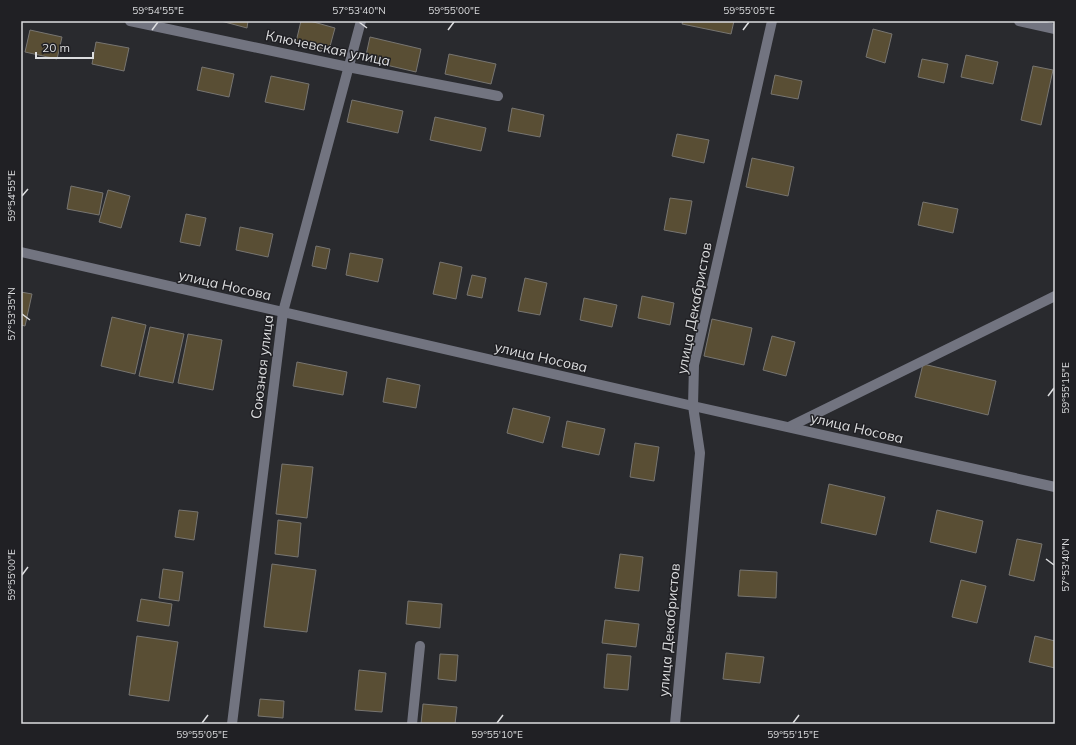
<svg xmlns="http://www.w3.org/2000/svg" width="1076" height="745" viewBox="0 0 1076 745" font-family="Mulish,sans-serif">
  <rect width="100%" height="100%" fill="#292a2e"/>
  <g fill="#594e34" stroke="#777571">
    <polygon points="221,21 248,21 247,28"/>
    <polygon points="301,21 310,21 335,28 329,50 296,42"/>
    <polygon points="683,21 734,21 731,34 682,24"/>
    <polygon points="873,29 892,34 885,63 866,57"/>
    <polygon points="30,30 62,37 57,59 25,52"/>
    <polygon points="370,37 421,49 416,72 365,60"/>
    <polygon points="96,42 129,48 124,71 92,64"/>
    <polygon points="449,54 496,64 491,84 445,74"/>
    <polygon points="966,55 998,62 993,84 961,77"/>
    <polygon points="922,59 948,64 944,83 918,77"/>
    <polygon points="1033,66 1053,70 1041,125 1021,120"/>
    <polygon points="202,67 234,74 229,97 197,90"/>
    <polygon points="775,75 802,81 798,99 771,94"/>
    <polygon points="271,76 309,84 304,110 265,102"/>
    <polygon points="352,100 403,111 398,133 347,122"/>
    <polygon points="512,108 544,115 540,137 508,131"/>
    <polygon points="435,117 486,128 481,151 430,140"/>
    <polygon points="677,134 709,140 704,163 672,156"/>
    <polygon points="752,158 794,167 788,196 746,187"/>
    <polygon points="71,186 103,193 99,215 67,209"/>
    <polygon points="108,190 130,196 121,228 99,222"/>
    <polygon points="670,198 692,201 686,234 664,230"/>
    <polygon points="923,202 958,209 953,233 918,225"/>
    <polygon points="186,214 206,218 200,246 180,242"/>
    <polygon points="240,227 273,234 268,257 236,250"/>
    <polygon points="316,246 330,249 326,269 312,266"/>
    <polygon points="350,253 383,259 378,282 346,275"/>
    <polygon points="440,262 462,267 456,299 433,294"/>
    <polygon points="472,275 486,278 482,298 467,295"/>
    <polygon points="525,278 547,283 540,315 518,311"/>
    <polygon points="21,292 32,294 25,326 21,325"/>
    <polygon points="642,296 674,303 670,325 638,318"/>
    <polygon points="584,298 617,305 612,327 580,320"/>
    <polygon points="112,317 146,325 135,374 101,366"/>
    <polygon points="712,319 752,328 744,365 704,356"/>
    <polygon points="150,327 184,334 173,383 139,376"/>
    <polygon points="188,334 222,340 213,390 178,383"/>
    <polygon points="772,336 795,342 786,376 763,370"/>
    <polygon points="297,362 347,372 343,395 293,386"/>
    <polygon points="923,364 996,381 988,415 915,397"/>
    <polygon points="387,378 420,385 416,408 383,402"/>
    <polygon points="513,408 550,417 543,443 507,433"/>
    <polygon points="567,421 605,429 599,455 562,447"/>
    <polygon points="635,443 659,447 654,481 630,477"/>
    <polygon points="282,464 313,467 307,518 276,514"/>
    <polygon points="829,484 885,497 876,535 821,523"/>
    <polygon points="179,510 198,512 194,540 175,537"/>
    <polygon points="937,510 983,521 976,553 930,542"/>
    <polygon points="278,520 301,523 298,557 275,554"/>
    <polygon points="1017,539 1042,544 1034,581 1009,575"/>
    <polygon points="620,554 643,557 639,591 615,588"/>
    <polygon points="272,564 316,570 307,632 264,627"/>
    <polygon points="163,569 183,572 179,601 159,598"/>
    <polygon points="740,570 777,572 776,598 738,596"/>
    <polygon points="961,580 986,586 977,623 952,617"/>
    <polygon points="141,599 172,604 169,626 137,621"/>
    <polygon points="408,601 442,604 440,628 406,624"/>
    <polygon points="605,620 639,624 636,647 602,643"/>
    <polygon points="137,636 178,642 169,701 129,695"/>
    <polygon points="1035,636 1055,641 1055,668 1029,662"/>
    <polygon points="726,653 764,657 760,683 723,679"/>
    <polygon points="440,654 458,655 456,681 438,679"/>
    <polygon points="607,654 631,656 628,690 604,688"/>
    <polygon points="359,670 386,673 382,712 355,710"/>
    <polygon points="260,699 284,701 283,718 258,716"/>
    <polygon points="423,704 457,707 455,724 421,724"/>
  </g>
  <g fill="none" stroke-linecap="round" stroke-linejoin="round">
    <g stroke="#727480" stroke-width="10">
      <polyline points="130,21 348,67 498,96"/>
      <polyline points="1019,21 1055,29"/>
      <polyline points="21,252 693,406 1055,487"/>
      <polyline points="789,427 1055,296"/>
      <polyline points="232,724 283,312 361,21"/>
      <polyline points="412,724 420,646"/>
      <polyline points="675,724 700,453 693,406 694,365 772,21"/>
    </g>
  </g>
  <path fill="none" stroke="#dcdddf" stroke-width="1.5" d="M 359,22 L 367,28M 152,30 L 158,22M 448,30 L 454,22M 743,30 L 749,22M 22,196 L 28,189M 22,314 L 30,320M 1048,396 L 1054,388M 1046,559 L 1054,565M 22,575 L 28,567M 202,723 L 208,715M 497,723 L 503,715M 793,723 L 799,715"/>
  <g text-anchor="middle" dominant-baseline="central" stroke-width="3" stroke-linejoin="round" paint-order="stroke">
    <g font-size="14" fill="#dcdddf" stroke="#202024">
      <text transform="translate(328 48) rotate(12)">Ключевская улица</text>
      <text transform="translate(225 285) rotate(13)">улица Носова</text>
      <text transform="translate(694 308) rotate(-79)">улица Декабристов</text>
      <text transform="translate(541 357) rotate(13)">улица Носова</text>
      <text transform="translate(262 367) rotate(-83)">Союзная улица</text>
      <text transform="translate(857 428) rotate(13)">улица Носова</text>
      <text transform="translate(669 630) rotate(-85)">улица Декабристов</text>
    </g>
  </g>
  <rect width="1076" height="745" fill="none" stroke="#202024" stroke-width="44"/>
  <path d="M36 52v6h57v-6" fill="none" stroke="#dcdddf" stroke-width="2"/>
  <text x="42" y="52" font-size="12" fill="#dcdddf" stroke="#202024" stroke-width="3" paint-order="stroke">20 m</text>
  <rect x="22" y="22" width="1032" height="701" fill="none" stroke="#dcdddf" stroke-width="1.5"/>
  <g font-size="10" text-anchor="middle" fill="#dcdddf">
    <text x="158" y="14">59°54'55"E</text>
    <text x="359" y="14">57°53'40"N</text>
    <text x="454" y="14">59°55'00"E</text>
    <text x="749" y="14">59°55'05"E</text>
    <text transform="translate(11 196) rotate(-90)" y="4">59°54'55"E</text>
    <text transform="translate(11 314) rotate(-90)" y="4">57°53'35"N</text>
    <text transform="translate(1065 388) rotate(-90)" y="4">59°55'15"E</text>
    <text transform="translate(1065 565) rotate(-90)" y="4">57°53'40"N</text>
    <text transform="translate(11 575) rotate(-90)" y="4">59°55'00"E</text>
    <text x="202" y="738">59°55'05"E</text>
    <text x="497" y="738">59°55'10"E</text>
    <text x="793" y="738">59°55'15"E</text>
  </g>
</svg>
